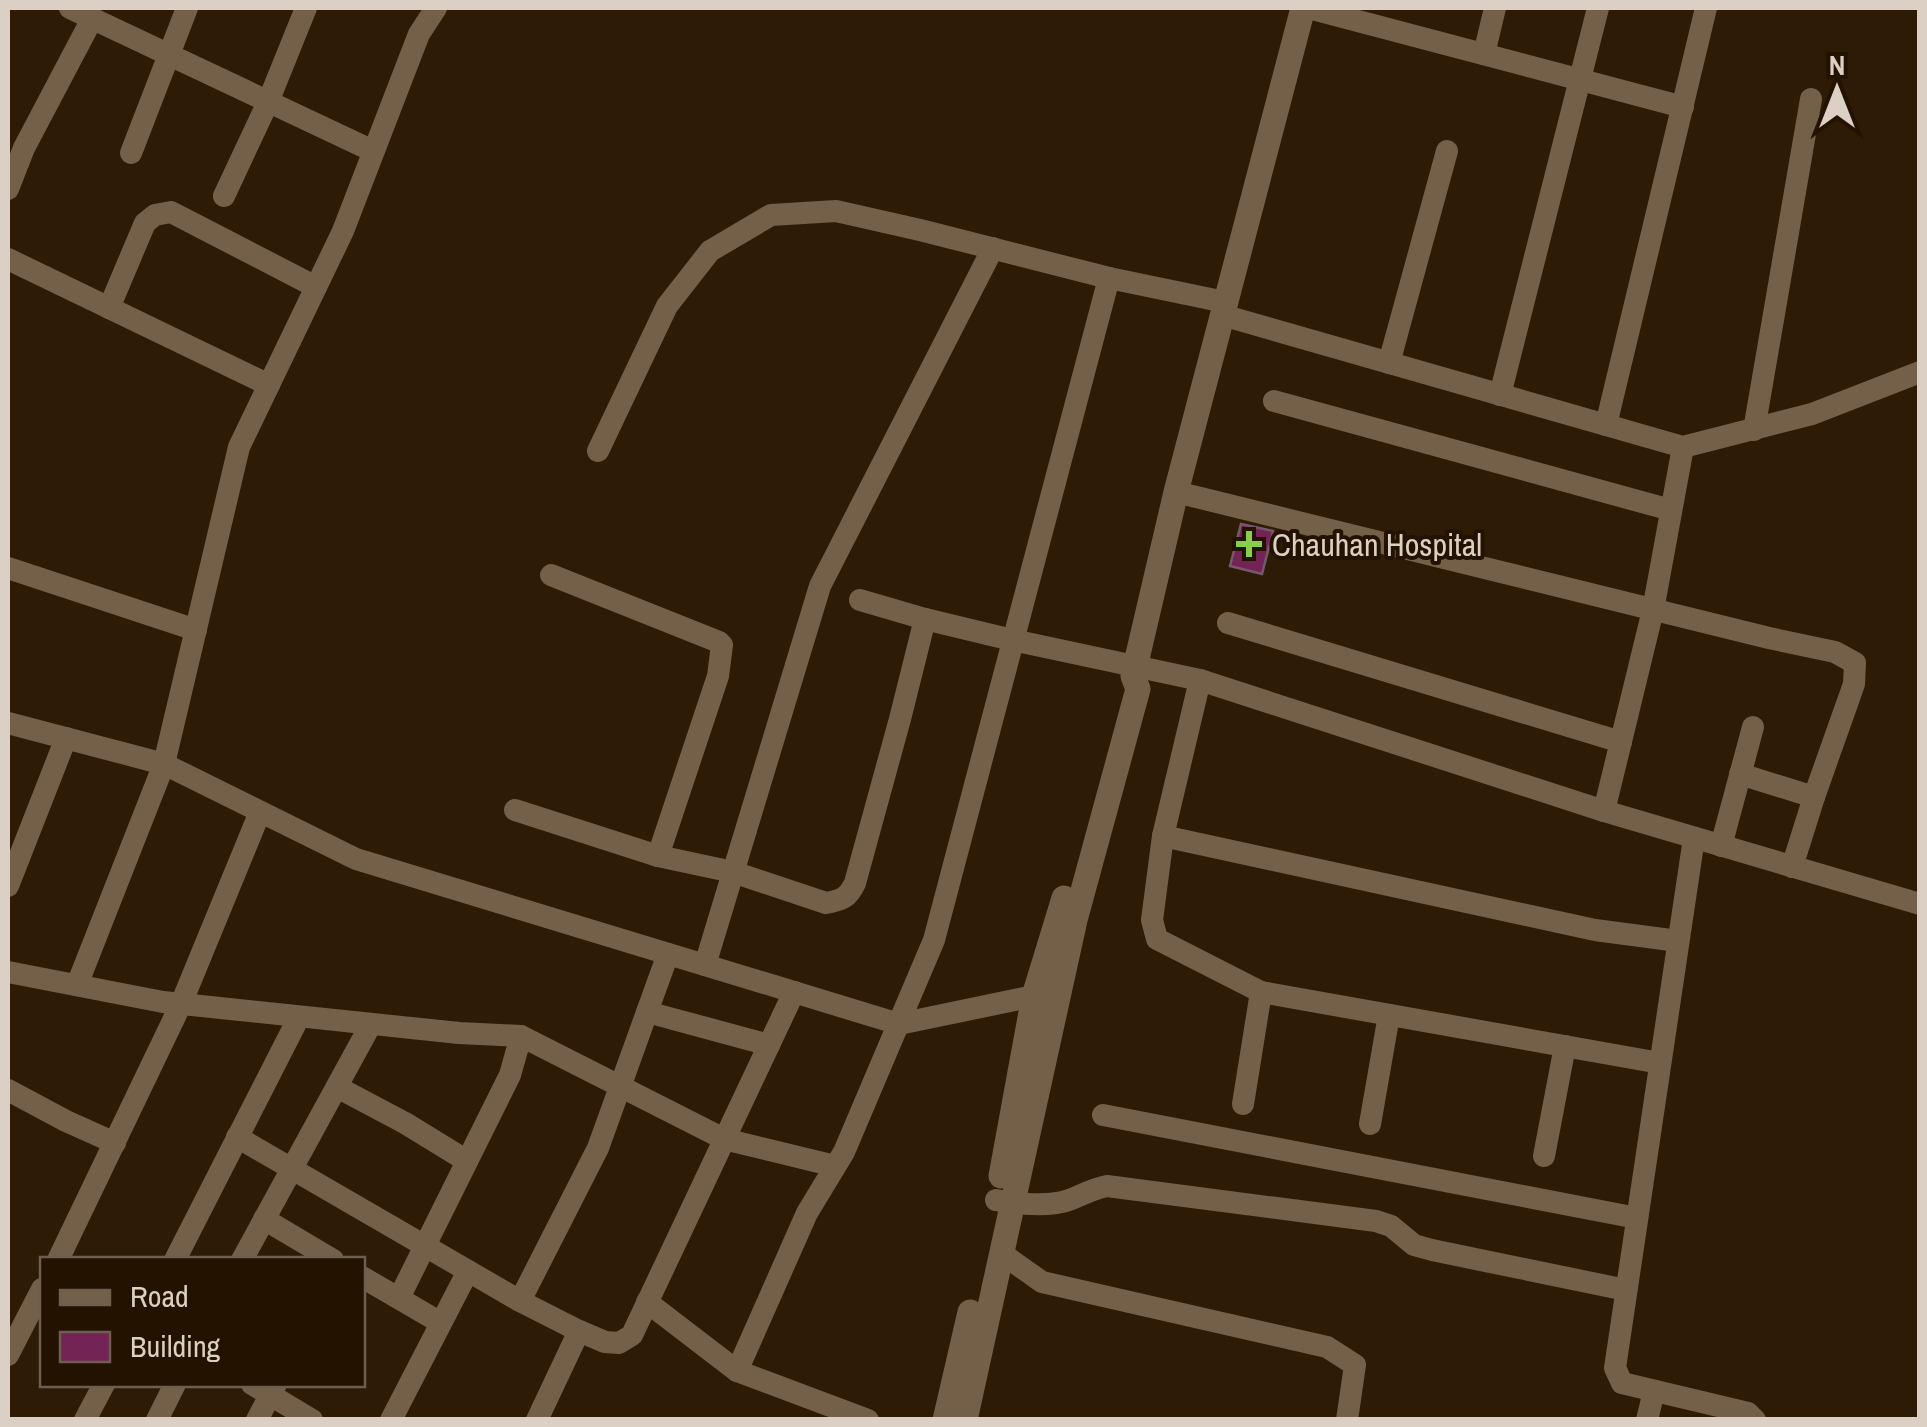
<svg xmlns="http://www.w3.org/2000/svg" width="1927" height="1427" viewBox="0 0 1927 1427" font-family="'Archivo Narrow',sans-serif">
  <rect width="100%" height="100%" fill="#2d1b06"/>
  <polygon fill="#742356" stroke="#755968" stroke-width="2.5" points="1241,524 1273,531 1262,574 1230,566"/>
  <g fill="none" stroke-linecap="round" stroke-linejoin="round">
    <g stroke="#746049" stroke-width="22">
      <polyline points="70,8 373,151"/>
      <polyline points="1309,8 1683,107"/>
      <polyline points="1484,54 1495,8"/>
      <polyline points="131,153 187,8"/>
      <polyline points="8,189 24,148 92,19"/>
      <polyline points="224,196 268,102 306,8"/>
      <polyline points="8,259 269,385"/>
      <polyline points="109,308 145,223 155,215 171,212 316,287"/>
      <polyline points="1222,315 1683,447 1812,414 1920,372"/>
      <polyline points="1389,363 1447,151"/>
      <polyline points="1500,395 1598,8"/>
      <polyline points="1274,401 1671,510"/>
      <polyline points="1606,425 1706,8"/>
      <polyline points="1754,430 1811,99"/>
      <polyline points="598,451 667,306 710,251 771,215 836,211 920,230 1109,278 1225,302"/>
      <polyline points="1176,492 1769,638 1835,652 1855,663 1854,684 1814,797 1792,867"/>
      <polyline points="8,568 196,630"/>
      <polyline points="551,575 719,642 722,645 718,676 658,856"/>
      <polyline points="860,600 925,619 1012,640 1200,680 1604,811 1920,904"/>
      <polyline points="1228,623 1621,742"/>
      <polyline points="1200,680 1163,836 1152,920 1157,939 1261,992 1660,1063"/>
      <polyline points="8,723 164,764 356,859 899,1024 1034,996"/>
      <polyline points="1740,774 1814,797"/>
      <path d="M 515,810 L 658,856 L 733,872 L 826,903 C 842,900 848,898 855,883 L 900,719 L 925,619"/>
      <polyline points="1604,811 1653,610 1683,447"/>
      <polyline points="1163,836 1595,930 1678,941"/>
      <polyline points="1694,838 1615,1368 1622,1383 1748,1413 1755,1420"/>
      <polyline points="1721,846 1753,727"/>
      <polyline points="8,886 66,738"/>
      <polyline points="705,965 820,586 993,248"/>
      <polyline points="8,972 163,1002 459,1033 521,1036 724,1139 835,1166"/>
      <polyline points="77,985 164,764 239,447 343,231 419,34 436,8"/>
      <polyline points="647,1012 769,1045"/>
      <polyline points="337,1087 405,1123 467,1161"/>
      <polyline points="8,1090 66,1121 115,1143"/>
      <polyline points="1243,1104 1261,992"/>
      <polyline points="1103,1115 1637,1218"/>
      <polyline points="1370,1124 1389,1015"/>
      <polyline points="237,1137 520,1301 579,1331 605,1342 619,1343 632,1335 794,992"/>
      <polyline points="1544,1156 1565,1046"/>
      <path d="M 996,1200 C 1014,1204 1051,1207 1069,1200 C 1082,1195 1092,1189 1107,1186 L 1376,1221 L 1391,1226 L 1414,1245 L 1432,1250 L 1626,1290"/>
      <polyline points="264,1219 333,1260"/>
      <polyline points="1001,1253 1042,1282 1327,1347 1355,1365 1347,1420"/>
      <polyline points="58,1260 181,1004 260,812"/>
      <polyline points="175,1260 299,1017"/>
      <polyline points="242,1260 371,1024"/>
      <polyline points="362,1277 441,1323"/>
      <polyline points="399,1298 510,1075 521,1036"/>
      <polyline points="520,1301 598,1148 668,954"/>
      <polyline points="647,1302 737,1371 868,1420"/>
      <polyline points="8,1355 42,1289"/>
      <polyline points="737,1371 807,1213 844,1152 934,940 1109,278"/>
      <polyline points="252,1384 312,1420"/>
      <polyline points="85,1420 104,1384"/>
      <polyline points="157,1420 175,1384"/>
      <polyline points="257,1420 276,1384"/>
      <polyline points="391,1420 468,1271"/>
      <polyline points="537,1420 579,1331"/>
      <polyline points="1647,1420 1654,1391"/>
    </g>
    <g stroke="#746049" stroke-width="25">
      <polyline points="1001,1176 1034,996 1064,898"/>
      <polyline points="945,1420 970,1312"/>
      <polyline points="965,1420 1075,920 1138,689 1133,676 1176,492 1303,8"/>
    </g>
  </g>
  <path fill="#87cf4a" stroke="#231200" stroke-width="4" d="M1244 529h10v10h10v10h-10v10h-10v-10h-10v-10h10z"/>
  <g text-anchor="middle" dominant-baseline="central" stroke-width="8" stroke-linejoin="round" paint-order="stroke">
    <g font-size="32" fill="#dbd0c3" stroke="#231200" text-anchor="start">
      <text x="1272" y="544">Chauhan Hospital</text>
    </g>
  </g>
  <rect width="1927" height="1427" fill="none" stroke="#dbd0c3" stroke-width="20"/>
  <rect x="40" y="1257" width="325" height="130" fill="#231200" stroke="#6d5e4e" stroke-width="2.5"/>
  <rect x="60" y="1290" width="50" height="15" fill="#746049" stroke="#6d5e4e" stroke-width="2.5"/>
  <text x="130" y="1307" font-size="30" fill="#dbd0c3">Road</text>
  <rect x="60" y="1332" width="50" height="30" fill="#742356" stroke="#6d5e4e" stroke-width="2.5"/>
  <text x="130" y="1357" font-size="30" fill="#dbd0c3">Building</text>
  <g transform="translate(1837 90)" stroke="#231200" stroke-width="8" paint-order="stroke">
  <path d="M0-8L18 38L0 25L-18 38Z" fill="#dbd0c3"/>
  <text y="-15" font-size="28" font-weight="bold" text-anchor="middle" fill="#dbd0c3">N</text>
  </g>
</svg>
